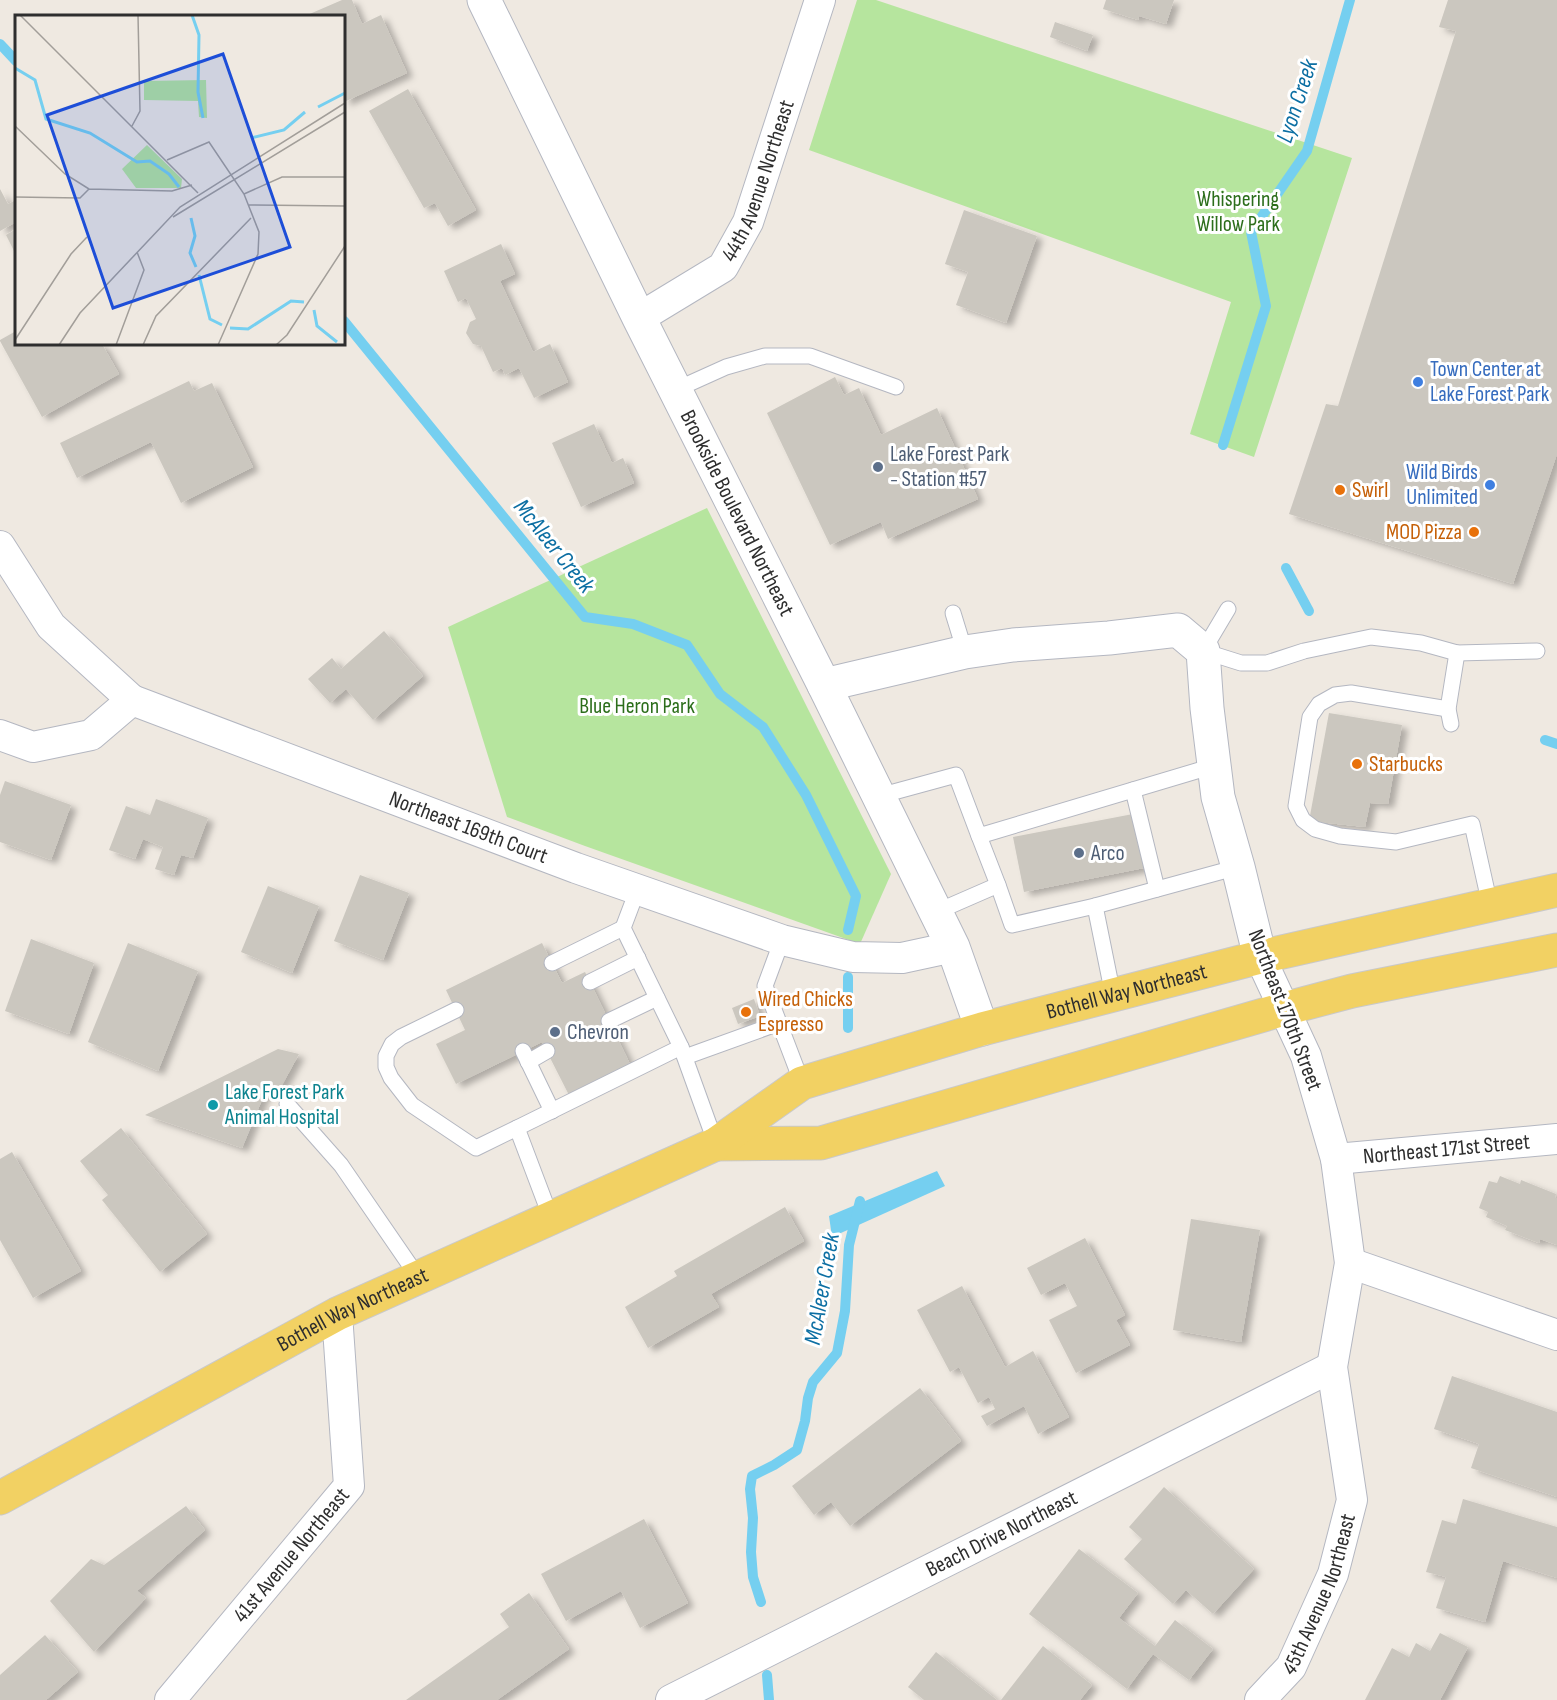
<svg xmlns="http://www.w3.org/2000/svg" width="1557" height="1700" viewBox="0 0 1557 1700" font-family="'Sofia Sans Condensed',sans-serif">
  <defs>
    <filter id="shadow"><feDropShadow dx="6" dy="4" stdDeviation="3" flood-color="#0004"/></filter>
  </defs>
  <rect width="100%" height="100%" fill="#efe9e1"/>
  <g fill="#b6e59e">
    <polygon points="857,0 876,0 1352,158 1254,457 1190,434 1231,302 809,150"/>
    <polygon points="707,508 891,874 860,944 585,846 507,817 448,627"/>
  </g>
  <polygon fill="#75cff0" points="937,1171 945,1186 832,1237 829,1216"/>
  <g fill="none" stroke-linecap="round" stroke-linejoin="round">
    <g stroke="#75cff0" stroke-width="10">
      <polyline points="0,44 16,61"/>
      <polyline points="344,321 585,617 633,624 687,645 720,694 763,727 806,795 856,896 848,930"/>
      <polyline points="1223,445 1266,306 1251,232 1307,151 1350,0"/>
      <polyline points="1286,568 1309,611"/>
      <polyline points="1545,740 1557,744"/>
      <polyline points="848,1028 848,977"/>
      <polyline points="761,1602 753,1577 751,1552 753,1518 750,1489 752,1476 774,1465 797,1450 805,1421 808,1398 813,1382 837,1353 845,1311 849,1245 860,1201"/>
      <polyline points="767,1675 769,1700"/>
    </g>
  </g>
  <g fill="#cbc7bf" filter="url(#shadow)">
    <polygon points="342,0 352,0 362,24 381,15 407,73 344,102 344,16 305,16"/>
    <polygon points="1106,0 1174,0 1166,24 1139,16 1138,20 1103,9"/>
    <polygon points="1448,0 1557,0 1557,454 1513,584 1289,514 1326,404 1338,406 1456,31 1439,27"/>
    <polygon points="1055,22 1093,35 1087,51 1050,37"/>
    <polygon points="408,89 476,210 448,226 435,203 424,208 369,111"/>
    <polygon points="0,189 8,204 16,200 16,222 0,231"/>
    <polygon points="964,210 1037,236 1006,323 956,305 968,272 945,264"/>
    <polygon points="16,229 16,255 6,235"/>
    <polygon points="501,244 515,274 500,281 533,352 550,344 568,382 534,398 519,368 505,375 502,368 493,372 481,346 473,344 466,333 470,322 476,319 466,298 458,302 444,271"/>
    <polygon points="16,331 16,344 102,344 119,374 42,417 0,341 0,340"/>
    <polygon points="835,377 844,395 859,388 881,435 937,408 978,499 888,539 881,522 830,545 767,413"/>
    <polygon points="189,381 194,391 212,383 253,467 181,503 151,442 77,478 60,443"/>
    <polygon points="594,424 612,463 623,458 634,483 581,507 552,443"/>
    <polygon points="384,631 423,676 373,720 346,689 330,703 308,679 332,658 341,669"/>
    <polygon points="1329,713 1402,725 1388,804 1370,803 1365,827 1309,821"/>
    <polygon points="5,781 71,805 51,860 0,842 0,795"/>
    <polygon points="156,799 208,818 193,858 181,855 174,875 155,869 163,847 143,839 135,859 109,850 126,806 150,815"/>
    <polygon points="1133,814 1144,868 1024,892 1013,837"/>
    <polygon points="360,875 409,893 383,960 334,941"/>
    <polygon points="268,886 319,906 292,973 241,952"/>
    <polygon points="31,939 94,963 69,1034 5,1011"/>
    <polygon points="128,943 198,971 158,1071 88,1042"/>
    <polygon points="542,943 562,983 585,972 631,1066 570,1097 542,1042 456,1084 436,1044 465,1030 446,990"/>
    <polygon points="754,999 760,1016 738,1024 732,1008"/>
    <polygon points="278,1049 299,1054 282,1085 264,1095 242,1148 145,1115"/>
    <polygon points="121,1128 207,1234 160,1272 102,1200 108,1195 80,1161"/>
    <polygon points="12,1152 81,1271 33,1298 0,1240 0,1159"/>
    <polygon points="1500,1176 1520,1184 1521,1180 1556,1194 1555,1198 1557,1198 1557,1245 1540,1239 1539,1243 1505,1230 1507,1226 1486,1217 1488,1212 1479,1208 1489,1181 1497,1183"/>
    <polygon points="785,1207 804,1241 711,1294 719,1307 648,1348 625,1307 677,1276 674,1271"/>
    <polygon points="1191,1219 1260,1230 1241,1342 1173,1330"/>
    <polygon points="1085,1238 1125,1315 1116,1320 1130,1345 1076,1373 1049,1320 1077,1306 1065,1283 1041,1295 1027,1268"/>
    <polygon points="962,1286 1005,1367 1033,1351 1069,1417 1038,1434 1024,1406 987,1426 981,1416 995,1409 989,1397 978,1403 959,1367 950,1372 917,1310"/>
    <polygon points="1452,1376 1557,1412 1557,1497 1471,1468 1479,1444 1434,1429"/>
    <polygon points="920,1388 961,1441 850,1526 831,1502 814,1515 792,1486"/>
    <polygon points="1164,1487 1254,1569 1213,1614 1186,1590 1173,1604 1124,1559 1142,1539 1129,1527"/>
    <polygon points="1463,1499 1557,1527 1557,1578 1503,1561 1485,1622 1436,1608 1446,1577 1426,1572 1442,1520 1456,1524"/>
    <polygon points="186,1506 205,1530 137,1591 146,1598 94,1652 50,1601 91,1559 104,1565"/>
    <polygon points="644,1519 688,1603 640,1628 621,1591 566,1621 541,1574"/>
    <polygon points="1079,1549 1138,1593 1119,1618 1155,1646 1175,1620 1213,1649 1189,1680 1153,1654 1127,1689 1029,1614"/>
    <polygon points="529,1593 569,1649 497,1700 406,1700 509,1627 500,1614"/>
    <polygon points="1440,1633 1468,1647 1440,1700 1365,1700 1392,1648 1409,1657 1416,1643 1430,1651"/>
    <polygon points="45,1635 78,1672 46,1700 0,1700 0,1675"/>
    <polygon points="1043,1646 1092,1685 1080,1700 1001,1700"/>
    <polygon points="936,1652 997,1700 924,1700 908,1687"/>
  </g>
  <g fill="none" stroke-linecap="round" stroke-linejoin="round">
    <g stroke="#b4b7c1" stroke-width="17">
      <g id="service">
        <polyline points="675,390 726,367 765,356 810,356 896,387"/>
        <polyline points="1228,609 1203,651 1241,663 1267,663 1304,651 1371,637 1421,643 1457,653 1537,651"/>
        <polyline points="953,613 965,652"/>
        <polyline points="1448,709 1351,693 1335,695 1319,704 1310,717 1296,806 1303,820 1315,829 1340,836 1396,842 1472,824 1490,905"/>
        <polyline points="1451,724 1448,709 1457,653"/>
        <polyline points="1133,790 1157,889"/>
        <polyline points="879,796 956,775 979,836 1213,766"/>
        <polyline points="998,885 1012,925 1095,906 1113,995"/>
        <polyline points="637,891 623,928 681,1047 716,1144"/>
        <polyline points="1095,906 1238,867"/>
        <polyline points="936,912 998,885 979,836"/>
        <polyline points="782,940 765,986 802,1083"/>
        <polyline points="552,963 623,928"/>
        <polyline points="590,982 638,958"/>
        <polyline points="456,1010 401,1037 392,1044 386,1056 386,1067 391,1078 412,1105 476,1148 517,1128"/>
        <polyline points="609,1021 657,998"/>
        <polyline points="523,1051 552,1111"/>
        <polyline points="685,1057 779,1023"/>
        <polyline points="528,1062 547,1051"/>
        <polyline points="287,1104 341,1165 418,1277"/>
        <polyline points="551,1218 517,1128 681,1047"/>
      </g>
    </g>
    <g stroke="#b4b7c1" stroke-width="32">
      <g id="minor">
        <path id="s1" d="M 639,318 L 723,267 L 748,222 L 820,0"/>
        <polyline points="0,546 51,626 132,700"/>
        <path id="s2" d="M 0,735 L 33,747 L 91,735 L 132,700 L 576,868 L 782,940 L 853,957 L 902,958 L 953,947"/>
        <path id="s3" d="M 1336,1159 L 1557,1139"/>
        <polyline points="1350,1263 1557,1335"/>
        <path id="s4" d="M 170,1700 L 349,1486 L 337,1314"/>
        <path id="s5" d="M 671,1700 L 1332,1367"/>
        <path id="s6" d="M 1260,1700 L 1291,1667 L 1333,1574 L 1352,1500 L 1332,1367 L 1350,1263 L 1336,1159 L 1306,1056 L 1260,957"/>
      </g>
    </g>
    <g stroke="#b4b7c1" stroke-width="35">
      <g id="tertiary">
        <path id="s7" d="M 484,0 L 639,318 L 824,685 L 953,947 L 982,1029"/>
        <polyline points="824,685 965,652 1013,645 1109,638 1178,630 1203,651 1207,708 1218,797 1238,867 1260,957"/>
      </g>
    </g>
    <g stroke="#c9c9c9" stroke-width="35">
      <g id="primary">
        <polyline points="716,1144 821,1143 1284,1009 1352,991 1557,950"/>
        <path id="s8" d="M 0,1498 L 337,1314 L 716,1144 L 802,1083 L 982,1029 L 1260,957 L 1557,890"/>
      </g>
    </g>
    <use href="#service" stroke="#fff" stroke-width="15"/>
    <use href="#minor" stroke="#fff" stroke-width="30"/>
    <use href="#tertiary" stroke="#fff" stroke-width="33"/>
    <use href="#primary" stroke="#f2d163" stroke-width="33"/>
  </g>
  <g fill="#3f7fe0" stroke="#fff" stroke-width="2">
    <circle cx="1418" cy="382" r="6"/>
    <circle cx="1490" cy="485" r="6"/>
  </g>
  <g fill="#5c6f8a" stroke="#fff" stroke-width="2">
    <circle cx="878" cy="467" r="6"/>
    <circle cx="1079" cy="853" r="6"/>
    <circle cx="555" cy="1032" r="6"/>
  </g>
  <g fill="#e8710a" stroke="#fff" stroke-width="2">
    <circle cx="1340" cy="490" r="6"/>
    <circle cx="1474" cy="532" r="6"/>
    <circle cx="1357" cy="764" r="6"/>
    <circle cx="746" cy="1012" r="6"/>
  </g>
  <circle fill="#0f9aa8" stroke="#fff" stroke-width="2" cx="213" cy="1105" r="6"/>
  <g text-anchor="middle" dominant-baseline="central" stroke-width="6" stroke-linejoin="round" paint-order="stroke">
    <g font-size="22" fill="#2e2e2e" stroke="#fff">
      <text stroke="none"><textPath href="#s1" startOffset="192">44th Avenue Northeast</textPath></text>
      <text stroke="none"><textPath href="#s7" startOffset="572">Brookside Boulevard Northeast</textPath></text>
      <text stroke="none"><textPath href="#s2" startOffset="508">Northeast 169th Court</textPath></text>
      <text stroke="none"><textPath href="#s8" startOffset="1242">Bothell Way Northeast</textPath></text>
      <text transform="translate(1285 1010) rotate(69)">Northeast 170th Street</text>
      <text stroke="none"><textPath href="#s3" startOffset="111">Northeast 171st Street</textPath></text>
      <text stroke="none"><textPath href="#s8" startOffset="400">Bothell Way Northeast</textPath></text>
      <text stroke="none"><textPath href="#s5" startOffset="370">Beach Drive Northeast</textPath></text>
      <text stroke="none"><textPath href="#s4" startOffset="189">41st Avenue Northeast</textPath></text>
      <text stroke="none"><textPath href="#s6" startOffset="124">45th Avenue Northeast</textPath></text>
    </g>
    <g font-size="22" fill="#2c6e1b" stroke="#fff">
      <text x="1238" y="199">Whispering<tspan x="1238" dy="25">Willow Park</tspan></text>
      <text x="637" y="706">Blue Heron Park</text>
    </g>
    <g font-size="22" fill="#366cbe" stroke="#fff" text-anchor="start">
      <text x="1430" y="369">Town Center at<tspan x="1430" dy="25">Lake Forest Park</tspan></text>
      <text x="1478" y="472" text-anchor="end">Wild Birds<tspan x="1478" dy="25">Unlimited</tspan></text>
    </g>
    <g font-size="22" fill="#4e5e75" stroke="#fff" text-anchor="start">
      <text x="890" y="454">Lake Forest Park<tspan x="890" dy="25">- Station #57</tspan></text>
      <text x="1091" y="853">Arco</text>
      <text x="567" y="1032">Chevron</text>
    </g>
    <g font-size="22" fill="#c56008" stroke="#fff" text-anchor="start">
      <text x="1352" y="490">Swirl</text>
      <text x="1462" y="532" text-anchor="end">MOD Pizza</text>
      <text x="1369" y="764">Starbucks</text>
      <text x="758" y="999">Wired Chicks<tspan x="758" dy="25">Espresso</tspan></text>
    </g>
    <g font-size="22" fill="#0d838f" stroke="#fff" text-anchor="start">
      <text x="225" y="1092">Lake Forest Park<tspan x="225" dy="25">Animal Hospital</tspan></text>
    </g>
    <g font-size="24" font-style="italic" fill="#0d6fa3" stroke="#fff">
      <text transform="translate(1297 101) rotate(-72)">Lyon Creek</text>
      <text transform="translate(554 546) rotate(51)">McAleer Creek</text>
      <text transform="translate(822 1289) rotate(-80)">McAleer Creek</text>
    </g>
  </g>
  <g transform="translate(15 15)">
    <rect width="330" height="330" fill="#efe9e1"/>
    <path d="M 191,65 L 192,103 L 184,102 L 183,86 L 129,85 L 129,66 ZM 132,130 L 167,164 L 166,173 L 121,173 L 107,154 Z" fill="#b6e59e"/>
    <path fill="none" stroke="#75cff0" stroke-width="3" d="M 177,0 L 184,20 L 183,77 L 188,103M 0,53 L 20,65 L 31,104 L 75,118 L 122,147 L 135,146 L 154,159 L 164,172M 303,92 L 330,78M 236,123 L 269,115 L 290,97M 176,203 L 180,221 L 175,238 L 181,252M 184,260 L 195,304 L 207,310M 299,295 L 302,311 L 322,327M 215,313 L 233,314 L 276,286 L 289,287"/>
    <path fill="none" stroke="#a29e99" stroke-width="1.5" d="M 5,0 L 183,178M 0,111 L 50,159 L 74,174M 117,111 L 125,96 L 123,0M 152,145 L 194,127 L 229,179 L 244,217 L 243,239 L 203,330M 229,179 L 267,162 L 330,162M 0,182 L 65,183 L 74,174 L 157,176 L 177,170M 234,190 L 330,191M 158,202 L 330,97M 0,325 L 56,239 L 72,222M 44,330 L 65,298 L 165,192 L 330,88M 101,330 L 129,255 L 122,237M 128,330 L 141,301 L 236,203M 261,330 L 272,320 L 330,231"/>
    <path fill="#1d4ed8" fill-opacity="0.15" stroke="#1d4ed8" stroke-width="3" d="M 208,39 L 275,232 L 98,293 L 32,100 Z"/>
    <rect width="330" height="330" fill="none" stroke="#2e2e2e" stroke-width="3"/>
  </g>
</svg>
